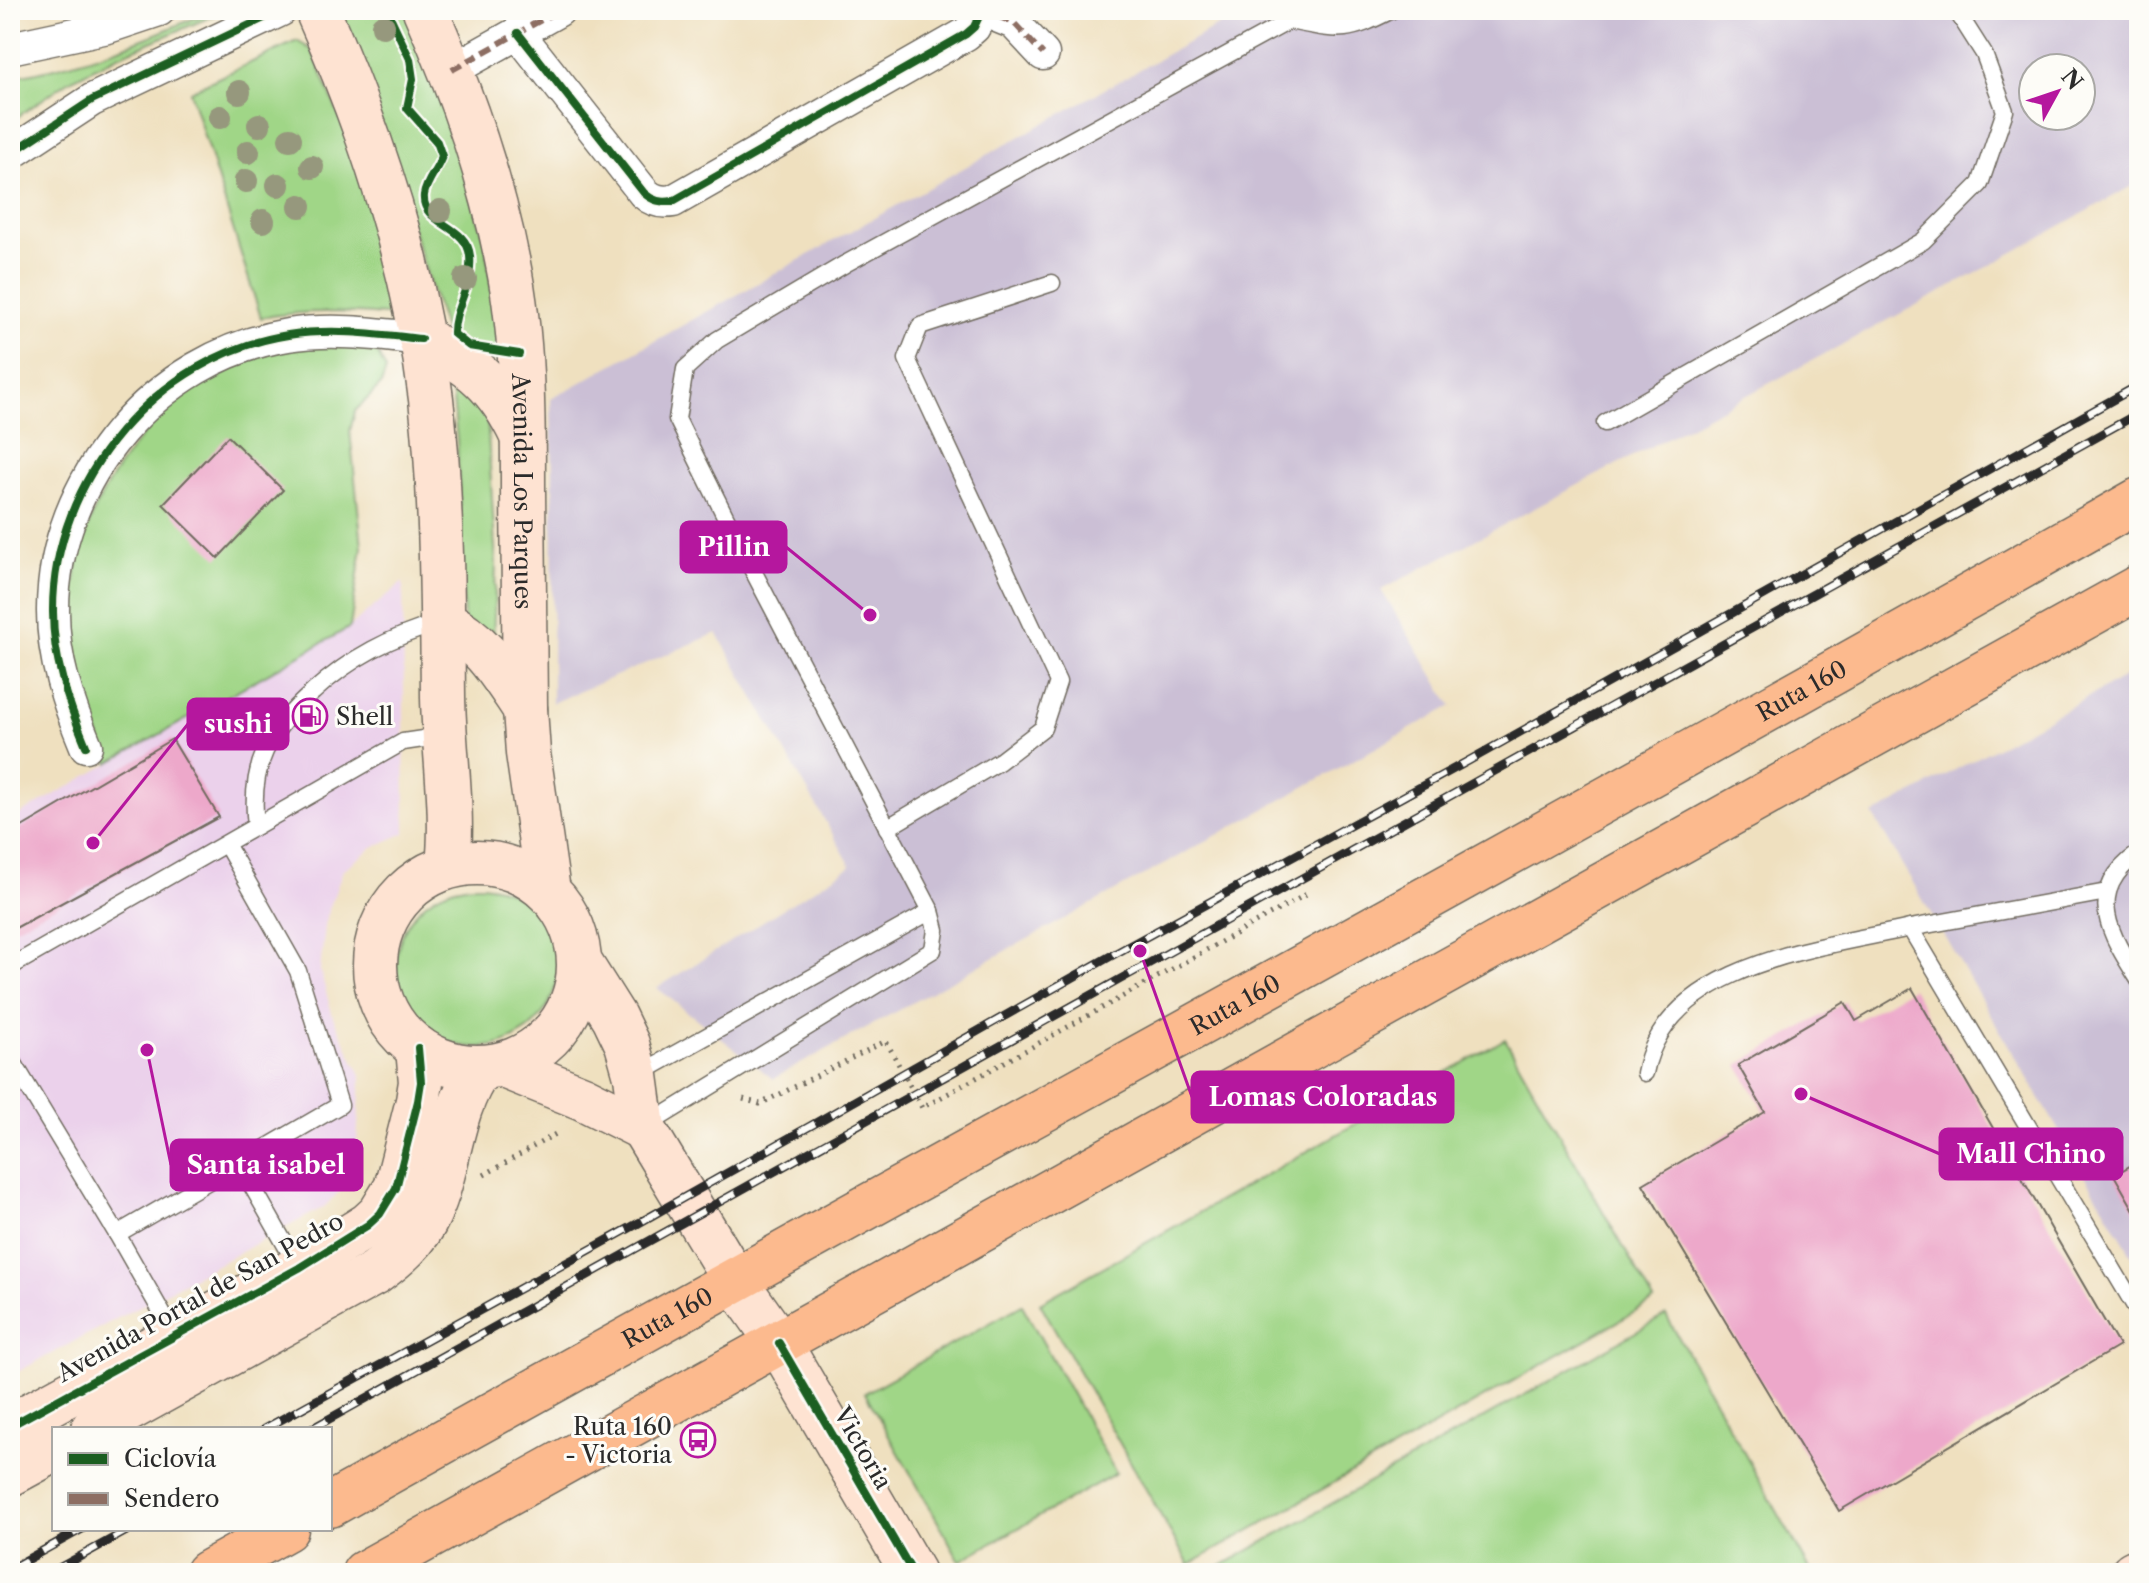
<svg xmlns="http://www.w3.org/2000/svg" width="2149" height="1583" viewBox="0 0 2149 1583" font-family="'Libre Caslon Text',serif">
  <rect width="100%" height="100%" fill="#fdfcf7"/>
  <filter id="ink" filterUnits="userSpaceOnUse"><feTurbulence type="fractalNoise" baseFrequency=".0125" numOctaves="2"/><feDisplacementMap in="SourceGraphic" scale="16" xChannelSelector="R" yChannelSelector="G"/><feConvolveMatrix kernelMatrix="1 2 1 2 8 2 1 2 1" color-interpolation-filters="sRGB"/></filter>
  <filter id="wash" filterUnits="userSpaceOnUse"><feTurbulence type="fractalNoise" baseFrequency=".006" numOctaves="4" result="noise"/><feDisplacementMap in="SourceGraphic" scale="32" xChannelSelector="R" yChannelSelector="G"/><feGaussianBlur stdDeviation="1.8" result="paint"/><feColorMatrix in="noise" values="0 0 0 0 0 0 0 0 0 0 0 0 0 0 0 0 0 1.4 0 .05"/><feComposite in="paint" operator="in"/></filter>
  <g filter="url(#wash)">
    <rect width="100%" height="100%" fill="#efe0bf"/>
    <polygon fill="#ebd1eb" points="403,582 405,833 373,847 343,870 326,918 320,970 333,1017 361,1075 355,1176 324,1207 10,1376 10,820 350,627"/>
    <g fill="#cbbfd5" fill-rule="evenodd">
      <path d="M 1246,10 L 2139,10 L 2139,182 L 1973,275 L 1381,590 L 1452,706 L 773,1079 L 657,988 L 851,866 L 717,633 L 552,703 L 553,475 L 551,399 ZM 2033,68 L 2081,68 L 2081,116 L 2033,116 Z"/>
      <polygon points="2139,669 2139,1267 1873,815"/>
    </g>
    <g fill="#a0d687" stroke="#668059" stroke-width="2">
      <path d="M 214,10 L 227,10 L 118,56 L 70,80 L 10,122 L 10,77 C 83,66 147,38 214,10 Z"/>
      <polygon points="351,10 405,10 431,71 485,241 500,353 454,341 445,332 407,211 340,23"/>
      <path d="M 297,41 L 312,50 L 350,143 L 399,316 C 352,312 308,309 261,318 L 190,91 Z"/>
      <path d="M 323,339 L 376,350 L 386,370 L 381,385 L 355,411 L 350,431 L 362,547 L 350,627 L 109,763 C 61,644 53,548 136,443 C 161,411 179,397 214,376 C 222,371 231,364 240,360 C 266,350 296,346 323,339 Z"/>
      <polygon points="451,377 486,401 496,564 493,643 464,620 457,441"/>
      <circle cx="477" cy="966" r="81"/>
      <polygon points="1505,1039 1654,1301 1189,1565 1040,1303"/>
      <polygon points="1022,1305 1116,1473 960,1561 865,1393"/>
      <polygon points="1666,1315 1812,1573 1209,1573"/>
    </g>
    <g id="blocks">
      <g fill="#eda8ca">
        <polygon points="228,436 283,490 218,558 163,504"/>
        <polygon points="172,739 219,817 10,931 10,834"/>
        <polygon points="1912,988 2119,1346 1839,1511 1643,1184 1765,1112 1738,1065 1845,1002 1856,1021"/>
        <polygon points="2139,1161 2139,1219 2114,1175"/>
      </g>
    </g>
  </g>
  <g filter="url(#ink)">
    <use href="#blocks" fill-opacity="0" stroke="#706a5f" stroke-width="2"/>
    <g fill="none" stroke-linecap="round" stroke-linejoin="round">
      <g stroke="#706a5f" stroke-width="19">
        <g id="lane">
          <polyline points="1605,423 1923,241 1980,184 2005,111 1984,54 1956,10"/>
          <path d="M 256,826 C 249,766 268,731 313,692 C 351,657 391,637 441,622"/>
          <polyline points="887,828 1000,761 1043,728 1058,682 907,359 920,326 1052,283"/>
          <path d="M 2139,853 C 2083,892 2110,935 2139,980"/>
          <polyline points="1910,928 2107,892"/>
          <polyline points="10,967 403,742 443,736"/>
          <polyline points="10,1057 117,1234 174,1334"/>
          <path d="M 1645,1073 C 1666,963 1820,948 1910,928 L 2139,1313"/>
          <polyline points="639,1074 931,911"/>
          <path d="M 646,1126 L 933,950 L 936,930 L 931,911 L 739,544 L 677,419 L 685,369 L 717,340 L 845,264 L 1289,21 C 1341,31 1345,34 1392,10"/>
          <polyline points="239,1163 298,1267"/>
          <polyline points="117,1234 340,1105 298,971 226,844"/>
        </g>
      </g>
      <g stroke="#706a5f" stroke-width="35">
        <g id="street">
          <polyline points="982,10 1014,23 1043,54"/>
          <path d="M 518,33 L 644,193 C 653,201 661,203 673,201 L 966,34 L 974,27 L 982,10"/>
          <polyline points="10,48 108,27 159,10"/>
          <polyline points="452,70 559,10"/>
          <polyline points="10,154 92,100 281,10"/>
          <path d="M 86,746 C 68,703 53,659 53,612 C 52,479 157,356 288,335 C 333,328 377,334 421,339"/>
        </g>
      </g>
      <g stroke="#706a5f" stroke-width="47">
        <g id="secondary">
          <path d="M 317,10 C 372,133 415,265 431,399 C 442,498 442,597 443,697 C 444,753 454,810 448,866"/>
          <path id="s1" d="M 425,10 C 461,91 491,177 508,264 C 523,338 523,415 523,489 C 524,562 524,636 525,709 L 528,753 L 548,891"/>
          <path d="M 421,339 C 471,362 499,386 522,436"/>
          <path d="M 442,621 C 483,641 500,672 525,709"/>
          <circle cx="477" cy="965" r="102"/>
          <polyline points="580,963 614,1017 627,1044 636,1076 643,1128 734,1279 779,1343 913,1573"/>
          <polyline points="501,1065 583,1098 643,1128"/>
          <polyline points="10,1426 299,1268 368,1225 380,1214 396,1188 418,1101 421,1082 418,1048"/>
          <path d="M 93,1429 L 375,1273 C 397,1257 418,1239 429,1214 C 451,1166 449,1110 481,1067"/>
          <polyline points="10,1474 54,1450"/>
          <polyline points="2133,1573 2139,1570"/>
        </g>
      </g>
      <g stroke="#706a5f" stroke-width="47">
        <g id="highway">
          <path id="s2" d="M 330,1505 C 932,1168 1540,841 2139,500"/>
          <polyline points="207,1573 286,1529"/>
          <polyline points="364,1573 2139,587"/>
        </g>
      </g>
      <g stroke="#706a5f" stroke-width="5" stroke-dasharray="2 6" stroke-linecap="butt">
        <polyline points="743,1099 760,1104 886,1041 922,1108 1307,894"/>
        <polyline points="484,1175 559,1132"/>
      </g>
      <use href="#lane" stroke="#fff" stroke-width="16"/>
      <use href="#street" stroke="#fff" stroke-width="32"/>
      <use href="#secondary" stroke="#fee3d2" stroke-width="44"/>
      <use href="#highway" stroke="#fcba8e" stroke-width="44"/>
      <g stroke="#2b2b2b" stroke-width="9">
        <g id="rail">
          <polyline points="264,1429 637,1224 1109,957 1470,760 2139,385"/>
          <polyline points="311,1429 2139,413"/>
          <polyline points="10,1569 82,1529"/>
          <polyline points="50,1573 130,1529"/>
        </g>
      </g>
      <use href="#rail" stroke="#fdfcf7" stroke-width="6" stroke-dasharray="18" stroke-linecap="butt"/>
      <g stroke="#8d6e63" stroke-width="6" stroke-dasharray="12 6" stroke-linecap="butt">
        <polyline points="982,10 1014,23 1043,54"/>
        <polyline points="452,70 559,10"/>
      </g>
      <g stroke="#fdfcf7" stroke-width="13">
        <g id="cycleway">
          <path d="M 387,10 L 410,59 L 413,79 L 407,108 L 437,142 L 442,156 C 438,169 426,181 424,195 C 421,225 467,224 470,256 C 473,287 453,308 454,334 L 469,346 L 519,354"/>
          <path d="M 518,33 L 644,193 C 653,201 661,203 673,201 L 966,34 L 974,27 L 982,10"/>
          <polyline points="10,154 92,100 281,10"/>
          <path d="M 86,746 C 68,703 53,659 53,612 C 52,479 157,356 288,335 C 333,328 377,334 421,339"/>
          <polyline points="779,1343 913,1573"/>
          <polyline points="10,1426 299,1268 368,1225 380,1214 396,1188 418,1101 421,1082 418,1048"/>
        </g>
      </g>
      <use href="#cycleway" stroke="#1b5e20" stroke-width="8"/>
    </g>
    <g fill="#96987d">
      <circle cx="383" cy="26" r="12"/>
      <circle cx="239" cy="92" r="12"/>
      <circle cx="220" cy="117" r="12"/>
      <circle cx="259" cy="125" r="12"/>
      <circle cx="290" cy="139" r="12"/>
      <circle cx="248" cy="152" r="12"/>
      <circle cx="312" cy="167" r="12"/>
      <circle cx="246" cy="181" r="12"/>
      <circle cx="278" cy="185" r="12"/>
      <circle cx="300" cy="206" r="12"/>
      <circle cx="440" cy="211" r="12"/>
      <circle cx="263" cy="221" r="12"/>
      <circle cx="465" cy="279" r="12"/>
    </g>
  </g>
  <defs>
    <g id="fuel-ring" transform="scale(1.8)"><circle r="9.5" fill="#fdfcf7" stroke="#b5179e" stroke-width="1.5"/><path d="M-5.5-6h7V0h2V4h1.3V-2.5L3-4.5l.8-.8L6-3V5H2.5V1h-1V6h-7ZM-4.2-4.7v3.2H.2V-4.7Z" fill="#b5179e"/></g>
    <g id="bus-ring" transform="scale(1.8)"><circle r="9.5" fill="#fdfcf7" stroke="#b5179e" stroke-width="1.5"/><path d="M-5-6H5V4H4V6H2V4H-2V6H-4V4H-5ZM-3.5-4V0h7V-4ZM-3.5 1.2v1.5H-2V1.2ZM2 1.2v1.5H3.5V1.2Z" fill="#b5179e"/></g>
  </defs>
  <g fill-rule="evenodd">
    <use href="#fuel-ring" x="310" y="716"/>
    <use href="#bus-ring" x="698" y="1440"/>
  </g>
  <g text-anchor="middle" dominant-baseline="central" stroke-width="6" stroke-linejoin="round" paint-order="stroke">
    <g font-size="24" fill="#2b2b2b" stroke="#fdfcf7">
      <text stroke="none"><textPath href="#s1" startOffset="496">Avenida Los Parques</textPath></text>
      <text stroke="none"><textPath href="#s2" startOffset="1682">Ruta 160</textPath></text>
      <text stroke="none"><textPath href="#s2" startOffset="1034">Ruta 160</textPath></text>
      <text transform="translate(200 1297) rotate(-29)">Avenida Portal de San Pedro</text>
      <text stroke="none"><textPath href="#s2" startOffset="386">Ruta 160</textPath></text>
      <text transform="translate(863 1448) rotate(60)">Victoria</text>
    </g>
    <g font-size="24" fill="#2b2b2b" stroke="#fdfcf7" text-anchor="start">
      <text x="336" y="716">Shell</text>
      <text x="672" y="1426" text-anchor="end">Ruta 160<tspan x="672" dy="28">- Victoria</tspan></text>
    </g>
  </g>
  <path fill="none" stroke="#b5179e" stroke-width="3" d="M870 615L786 547M93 843L188 724M1140 951L1192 1097M1801 1094L1940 1154M147 1050L171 1165"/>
  <g fill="#b5179e" stroke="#fdfcf7" stroke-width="3">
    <circle cx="870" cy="615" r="8"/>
    <circle cx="93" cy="843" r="8"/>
    <circle cx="1140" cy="951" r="8"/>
    <circle cx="1801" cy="1094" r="8"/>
    <circle cx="147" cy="1050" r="8"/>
  </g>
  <g fill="#b5179e" stroke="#b5179e" stroke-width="3">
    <rect x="681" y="522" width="105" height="50" rx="8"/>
    <rect x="188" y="699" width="100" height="50" rx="8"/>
    <rect x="1192" y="1072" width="261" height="50" rx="8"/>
    <rect x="1940" y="1129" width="182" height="50" rx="8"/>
    <rect x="171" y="1140" width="191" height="50" rx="8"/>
  </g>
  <g font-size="26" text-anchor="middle" font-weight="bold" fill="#fff">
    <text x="734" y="556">Pillin</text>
    <text x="238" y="733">sushi</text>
    <text x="1323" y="1106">Lomas Coloradas</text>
    <text x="2031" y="1163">Mall Chino</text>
    <text x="266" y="1174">Santa isabel</text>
  </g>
  <rect width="2149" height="1583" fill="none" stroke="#fdfcf7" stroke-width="40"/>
  <rect x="52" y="1427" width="280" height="104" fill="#fdfcf7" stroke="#a9a8a5" stroke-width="2"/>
  <rect x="68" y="1453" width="40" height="12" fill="#1b5e20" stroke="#a9a8a5" stroke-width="2"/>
  <text x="124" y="1467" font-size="24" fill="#2b2b2b">Ciclovía</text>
  <rect x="68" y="1493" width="40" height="12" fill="#8d6e63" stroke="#a9a8a5" stroke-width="2"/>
  <text x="124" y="1507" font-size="24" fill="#2b2b2b">Sendero</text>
  <g transform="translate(2057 92) rotate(50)"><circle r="38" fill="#fdfcf7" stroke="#a9a8a5" stroke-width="2"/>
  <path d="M0-6L14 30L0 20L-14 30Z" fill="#b5179e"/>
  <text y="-12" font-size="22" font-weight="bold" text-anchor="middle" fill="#2b2b2b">N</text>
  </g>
</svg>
